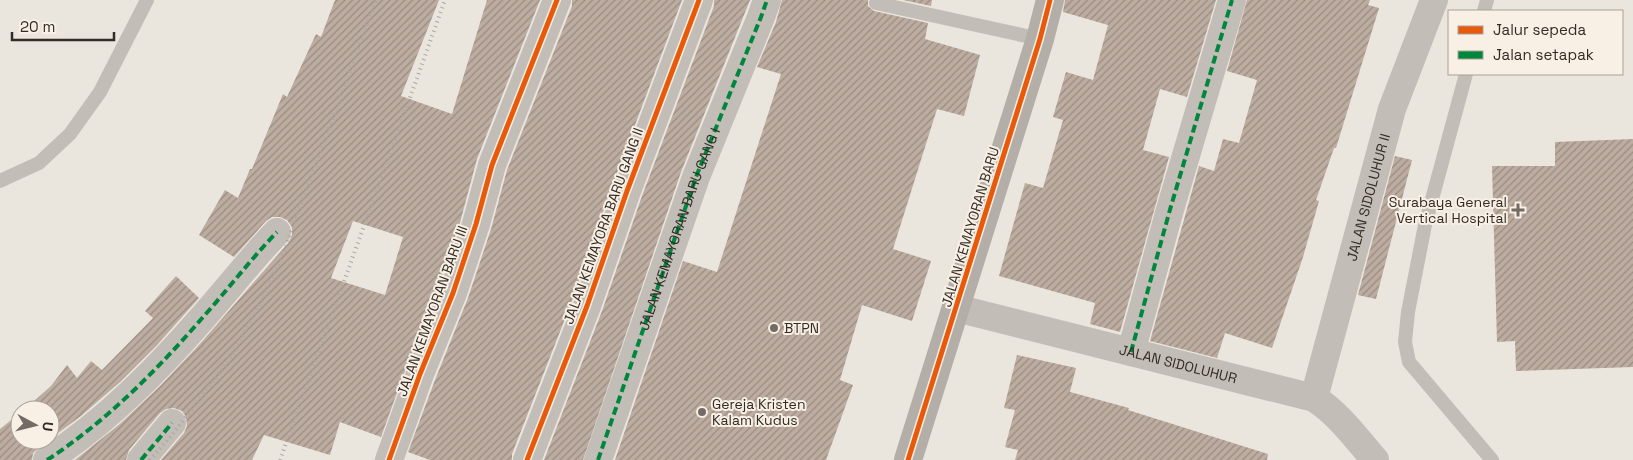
<svg xmlns="http://www.w3.org/2000/svg" width="1633" height="460" viewBox="0 0 1633 460" font-family="'Space Grotesk',sans-serif">
  <defs>
    <pattern id="building-hatch" width="6" height="6" patternUnits="userSpaceOnUse" patternTransform="scale(1.25)"><rect width="6" height="6" fill="#bdaca0"/><path d="M-1 1l2-2M0 6l6-6M5 7l2-2" fill="none" stroke="#9a8c82"/></pattern>
  </defs>
  <rect width="100%" height="100%" fill="#eae6de"/>
  <g fill="url(#building-hatch)" fill-rule="evenodd">
    <path d="M 335,0 L 439,0 L 401,96 L 452,114 L 487,0 L 540,0 L 477,159 L 461,219 L 438,288 L 406,368 L 381,437 L 340,422 L 330,455 L 264,435 L 252,460 L 161,460 L 184,433 L 187,426 L 186,417 L 182,411 L 174,408 L 166,409 L 160,413 L 129,450 L 126,460 L 75,460 L 121,423 L 161,385 L 198,346 L 289,242 L 292,235 L 292,227 L 287,220 L 280,217 L 272,217 L 266,221 L 234,257 L 199,235 L 225,190 L 238,198 L 250,169 L 252,169 L 283,94 L 287,97 L 316,34 L 321,37 ZM 353,221 L 403,237 L 385,295 L 331,278 Z"/>
    <polygon points="572,0 682,0 612,186 572,301 512,454 512,460 430,460 408,452 435,380 468,298 491,229 507,170 572,6"/>
    <polygon points="714,0 750,0 681,172 583,460 544,460 602,311 642,196 714,6"/>
    <polygon points="782,0 868,0 868,6 874,11 928,23 925,39 980,55 964,116 937,109 893,249 931,261 912,321 862,305 840,380 853,385 826,460 615,460 683,261 717,272 781,74 757,67 776,22"/>
    <polygon points="903,0 932,0 931,6"/>
    <polygon points="1065,0 1216,0 1187,97 1160,89 1143,150 1169,157 1120,332 1090,324 1095,303 999,276 1025,183 1043,188 1063,120 1053,117 1066,72 1093,80 1108,25 1063,12"/>
    <polygon points="1247,0 1370,0 1368,5 1379,8 1336,148 1334,148 1316,200 1319,201 1303,257 1272,348 1225,333 1217,358 1150,341 1199,166 1214,171 1223,139 1239,143 1257,80 1227,71"/>
    <polygon points="1633,139 1633,367 1516,371 1515,341 1497,342 1492,166 1555,166 1555,142"/>
    <polygon points="1395,156 1412,160 1376,299 1358,295"/>
    <polygon points="176,276 199,298 157,345 120,382 81,416 50,439 50,410 24,410 51,386 67,365 77,378 91,361 102,370 153,318 145,311"/>
    <polygon points="1017,355 1076,368 1070,392 1129,408 1128,410 1268,454 1267,460 1015,460 1018,450 1005,447 1015,410 1004,408"/>
    <polygon points="20,413 20,440 48,440 33,453 32,460 0,460 0,429"/>
  </g>
  <g fill="none" stroke-linecap="round" stroke-linejoin="round">
    <g stroke="#c3bdb7" stroke-width="14">
      <polyline points="876,3 1040,39"/>
      <polyline points="1484,11 1487,0"/>
      <polyline points="1466,74 1425,225 1408,312 1405,342 1409,362 1492,460"/>
      <polyline points="0,181 39,163 70,134 100,92 147,0"/>
    </g>
    <g stroke="#c3bdb7" stroke-width="28">
      <path id="s1" d="M 956,308 L 1314,398 C 1339,414 1356,438 1375,460"/>
      <polyline points="1131,352 1169,213 1232,0"/>
      <path id="s2" d="M 1314,398 L 1392,109 L 1434,0"/>
      <path d="M 47,460 C 107,421 158,369 204,316 C 229,288 251,259 277,232"/>
      <polyline points="141,460 172,423"/>
      <polyline points="389,460 420,374 453,293 476,224 492,165 557,0"/>
      <polyline points="527,460 587,306 627,191 699,0"/>
      <polyline points="598,460 696,177 761,17 767,0"/>
    </g>
    <polyline stroke="#b3aea8" stroke-width="28" points="908,460 1040,39 1050,0"/>
    <g stroke="#aaa6a2" stroke-width="4" stroke-dasharray="1 4" stroke-linecap="butt">
      <polyline points="150,460 172,435 227,363 260,305 281,259 376,0"/>
      <polyline points="280,460 445,0"/>
    </g>
    <g stroke="#00873e" stroke-width="4" stroke-dasharray="8 4" stroke-linecap="butt">
      <polyline points="1131,352 1169,213 1232,0"/>
      <path d="M 47,460 C 107,421 158,369 204,316 C 229,288 251,259 277,232"/>
      <polyline points="141,460 172,423"/>
      <path id="s3" d="M 598,460 L 696,177 L 761,17 L 767,0"/>
    </g>
    <g stroke="#f8f0e4" stroke-width="8">
      <g id="cycleway">
        <polyline points="389,460 420,374 453,293 476,224 492,165 557,0"/>
        <polyline points="527,460 587,306 627,191 699,0"/>
        <polyline points="908,460 1040,39 1050,0"/>
      </g>
    </g>
    <use href="#cycleway" stroke="#e8590c" stroke-width="5"/>
  </g>
  <g fill="#736c66" stroke="#f8f0e4" stroke-width="2">
    <path d="M1515.5 202.5h5v5h5v5h-5v5h-5v-5h-5v-5h5z"/>
    <circle cx="774" cy="328" r="5"/>
    <circle cx="702" cy="412" r="5"/>
  </g>
  <g text-anchor="middle" dominant-baseline="central" stroke-width="4" stroke-linejoin="round" paint-order="stroke">
    <g font-size="14" fill="#332b26" stroke="#f8f0e4">
      <text stroke="none"><textPath href="#s2" startOffset="208">JALAN SIDOLUHUR II</textPath></text>
      <text transform="translate(603 226) rotate(-70)">JALAN KEMAYORA BARU GANG II</text>
      <text transform="translate(970 227) rotate(-73)">JALAN KEMAYORAN BARU</text>
      <text stroke="none"><textPath href="#s3" startOffset="245">JALAN KEMAYORAN BARU GANG I</textPath></text>
      <text transform="translate(432 311) rotate(-70)">JALAN KEMAYORAN BARU III</text>
      <text stroke="none"><textPath href="#s1" startOffset="229">JALAN SIDOLUHUR</textPath></text>
    </g>
    <g font-size="14" fill="#332b26" stroke="#f8f0e4" text-anchor="start">
      <text x="1507" y="202" text-anchor="end">Surabaya General<tspan x="1507" dy="16">Vertical Hospital</tspan></text>
      <text x="784" y="328">BTPN</text>
      <text x="712" y="404">Gereja Kristen<tspan x="712" dy="16">Kalam Kudus</tspan></text>
    </g>
  </g>
  <rect x="1448" y="10" width="175" height="65" fill="#f8f0e4" stroke="#a9a198"/>
  <rect x="1458" y="26" width="25" height="8" fill="#e8590c" stroke="#a9a198"/>
  <text x="1493" y="35" font-size="15" fill="#332b26">Jalur sepeda</text>
  <rect x="1458" y="51" width="25" height="8" fill="#00873e" stroke="#a9a198"/>
  <text x="1493" y="60" font-size="15" fill="#332b26">Jalan setapak</text>
  <g transform="translate(35 425) rotate(97)"><circle r="24" fill="#f8f0e4" stroke="#a9a198"/>
  <path d="M0-4L9 19L0 12L-9 19Z" fill="#736c66"/>
  <text y="-8" font-size="14" font-weight="bold" text-anchor="middle" fill="#332b26">U</text>
  </g>
  <path d="M12 32v8h102v-8" fill="none" stroke="#332b26" stroke-width="2.5"/>
  <text x="20" y="32" font-size="15" fill="#332b26" stroke="#f8f0e4" stroke-width="4" paint-order="stroke">20 m</text>
</svg>
